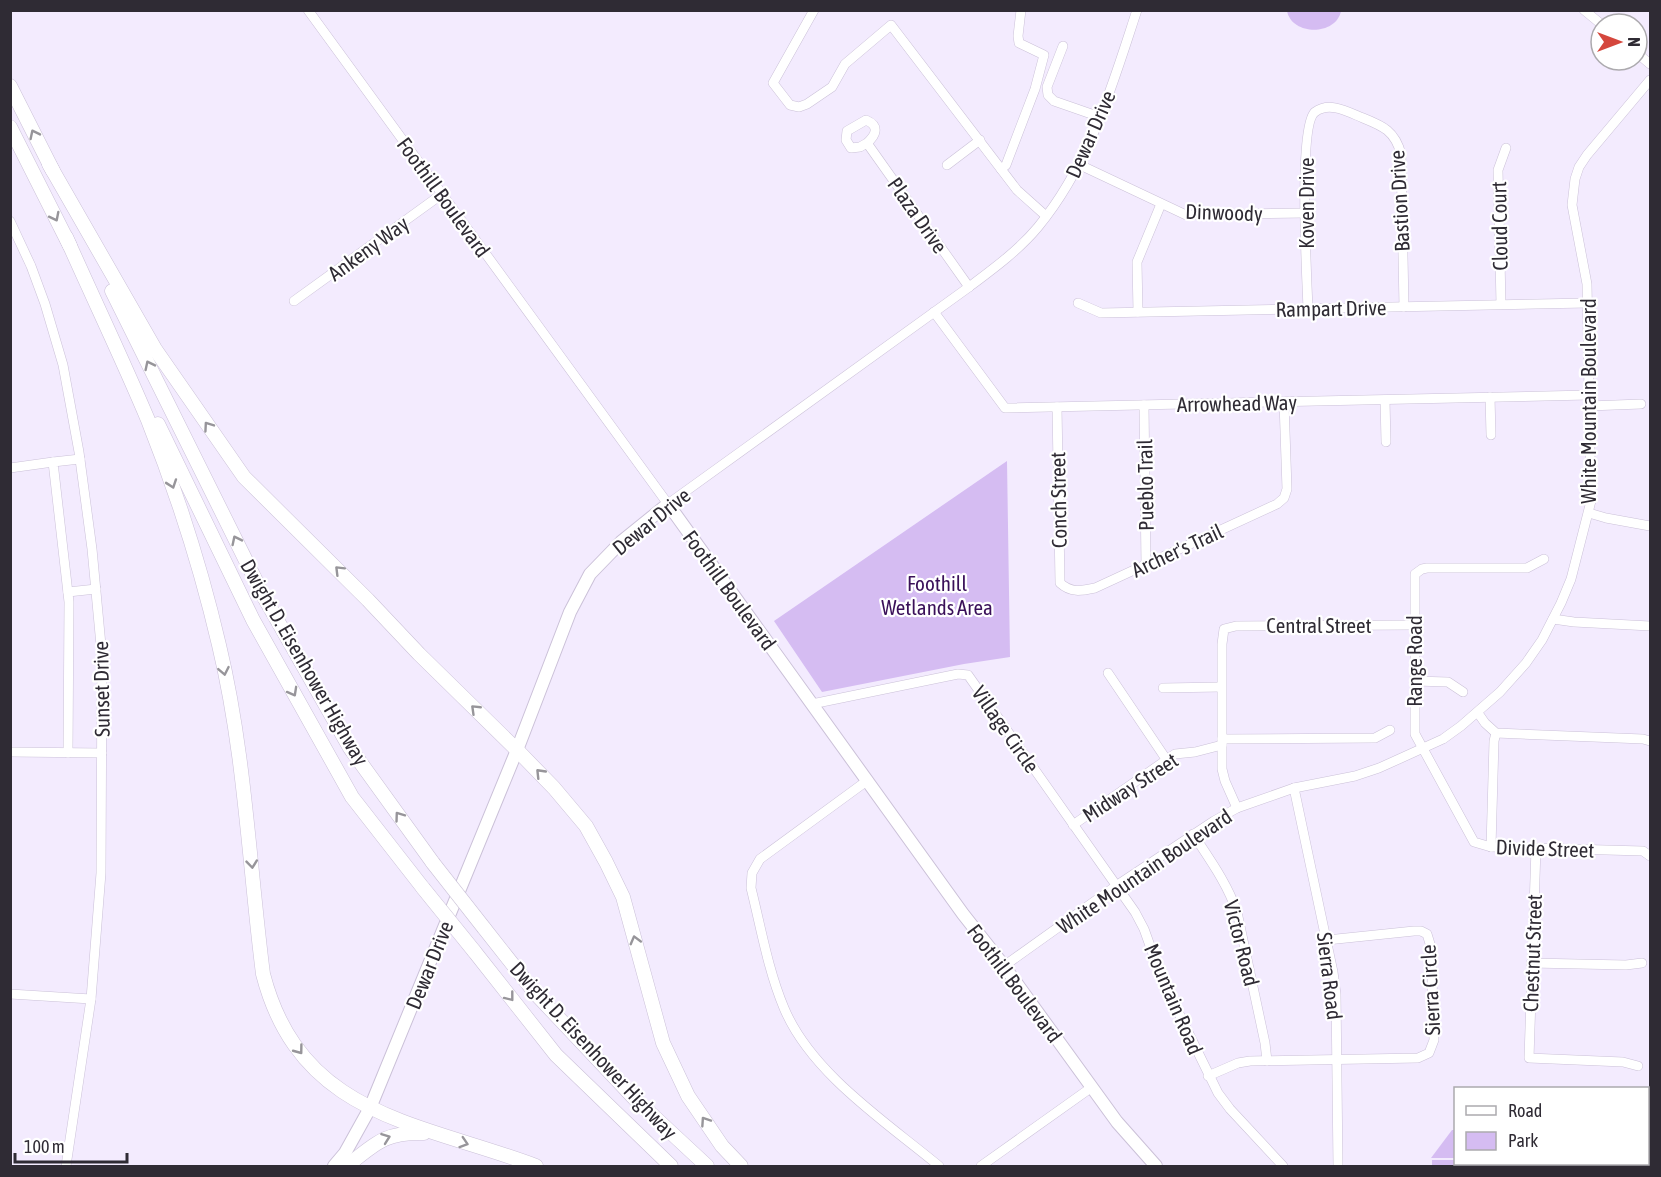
<svg xmlns="http://www.w3.org/2000/svg" width="1661" height="1177" viewBox="0 0 1661 1177" font-family="'Asap Condensed',sans-serif">
  <rect width="100%" height="100%" fill="#f3ebfe"/>
  <g fill="#d5bcf2">
    <path d="M 1287,11 L 1287,10 L 1341,11 C 1336,36 1292,36 1287,11 Z"/>
    <polygon points="1007,461 1010,657 964,664 822,692 774,621"/>
    <polygon points="1452,1130 1455,1130 1455,1158 1431,1158"/>
    <polygon points="1432,1160 1455,1160 1456,1164 1534,1164 1534,1166 1432,1166"/>
  </g>
  <g fill="none" stroke-linecap="round" stroke-linejoin="round">
    <g stroke="#cbc1d8" stroke-width="10">
      <g id="minor">
        <path d="M 308,10 L 668,504 L 969,287 C 993,269 1019,250 1038,227 C 1090,164 1112,86 1137,10"/>
        <polyline points="814,10 773,83 790,105 799,107 807,104 832,87 845,64 891,25 1017,190 1046,216"/>
        <polyline points="1584,10 1601,24"/>
        <polyline points="1063,46 1047,87 1048,95 1054,101 1100,117"/>
        <polyline points="1637,53 1650,64"/>
        <path d="M 867,143 L 860,147 L 851,148 L 846,140 L 847,131 L 866,120 C 880,126 876,135 867,143 L 969,287"/>
        <polyline points="947,165 980,140"/>
        <polyline points="1080,165 1186,215 1305,213"/>
        <polyline points="1001,169 1006,165 1009,157 1035,89 1044,55 1019,43 1018,36 1021,10"/>
        <polyline points="10,221 31,266 45,304 63,365 79,452 92,549 102,656 101,873 91,999 66,1166"/>
        <polyline points="294,301 442,194"/>
        <polyline points="1078,303 1101,313 1587,303"/>
        <polyline points="1501,304 1498,170 1506,148"/>
        <path d="M 1308,309 C 1307,280 1298,125 1315,112 C 1330,101 1348,112 1363,118 C 1383,126 1395,131 1401,154 L 1404,307"/>
        <polyline points="934,312 1005,408 1588,395"/>
        <polyline points="1138,312 1137,262 1161,204"/>
        <polyline points="1490,397 1491,435"/>
        <polyline points="1385,400 1386,442"/>
        <polyline points="1144,405 1146,565"/>
        <polyline points="1589,406 1641,404"/>
        <path d="M 1057,407 L 1060,583 C 1071,593 1081,591 1095,588 L 1277,504 L 1284,498 L 1287,489 L 1284,402"/>
        <polyline points="10,468 53,462"/>
        <polyline points="1589,513 1606,518 1650,526"/>
        <polyline points="1544,559 1527,568 1427,568 1422,569 1415,574 1415,734 1474,842 1491,847 1643,851 1650,856"/>
        <polyline points="68,592 96,589"/>
        <polyline points="1553,619 1574,622 1650,626"/>
        <polyline points="1108,673 1166,759"/>
        <polyline points="1415,681 1448,682 1463,692"/>
        <polyline points="1163,688 1221,687"/>
        <polyline points="812,704 958,674 968,675 1135,912 1144,929 1162,979 1218,1093 1230,1109 1283,1166"/>
        <polyline points="1478,713 1485,723 1496,733 1643,739 1650,741"/>
        <polyline points="1222,739 1375,738 1390,730"/>
        <polyline points="10,752 102,753"/>
        <polyline points="68,753 69,602 53,462 80,459"/>
        <path d="M 868,780 L 760,859 L 752,873 L 751,888 C 761,928 768,970 784,1008 C 811,1073 886,1122 939,1166"/>
        <polyline points="1294,788 1333,972 1336,994 1338,1166"/>
        <polyline points="1237,808 1225,781 1222,769 1222,644 1224,629 1236,626 1414,625"/>
        <polyline points="1073,825 1175,754 1195,752 1222,745"/>
        <path d="M 1193,834 C 1210,860 1227,883 1237,912 L 1265,1043 L 1267,1061"/>
        <polyline points="1491,847 1494,741 1496,733"/>
        <polyline points="1536,848 1529,1058 1623,1062 1638,1066"/>
        <polyline points="1531,963 1626,965 1642,963"/>
        <polyline points="1004,966 1116,886 1214,821 1237,808 1294,788 1355,776 1379,768 1443,739 1461,726 1500,692 1526,663 1542,640 1561,603 1571,579 1591,501 1587,284 1572,205 1575,179 1579,167 1587,155 1650,80"/>
        <polyline points="10,994 91,999"/>
        <polyline points="1208,1076 1238,1063 1250,1061 1418,1058 1429,1053 1434,1040 1431,947 1427,934 1421,931 1414,931 1327,940"/>
        <polyline points="981,1166 1092,1087"/>
      </g>
    </g>
    <g stroke="#cbc1d8" stroke-width="14">
      <polyline id="major" points="334,1166 345,1153 370,1108 517,750 570,612 590,574 621,542 668,504 963,914 1004,966 1117,1122 1156,1166"/>
    </g>
    <g stroke="#cbc1d8" stroke-width="15">
      <g id="highway">
        <polyline points="10,86 53,171"/>
        <polyline points="10,127 70,246"/>
        <polyline points="49,164 155,349 244,477 368,600 419,654 517,750 554,788 586,826 606,862 623,897 663,1043 688,1096 722,1146 741,1166"/>
        <path d="M 66,237 C 93,298 122,358 148,420 C 177,493 201,568 219,645 C 245,753 249,864 263,974 C 300,1117 419,1122 536,1166"/>
        <polyline points="112,291 264,597 350,748 433,863"/>
        <polyline points="158,424 253,620 352,797 423,888"/>
        <polyline points="484,928 536,994 636,1100 707,1166"/>
        <polyline points="474,951 556,1055 671,1166"/>
        <path d="M 347,1166 C 376,1143 385,1132 424,1133"/>
      </g>
    </g>
    <use href="#minor" stroke="#fff" stroke-width="9"/>
    <use href="#major" stroke="#fff" stroke-width="12"/>
    <use href="#highway" stroke="#fff" stroke-width="14"/>
    <g stroke="#cbc1d8" stroke-width="15" stroke-linecap="butt">
      <g id="highway-bridge">
        <polyline points="433,863 484,928"/>
        <polyline points="423,888 474,951"/>
      </g>
    </g>
    <use href="#highway-bridge" stroke="#fff" stroke-width="14"/>
  </g>
  <defs><path id="oneway-chevron" d="M-2-3.5L2.5 0L-2 3.5" fill="none" stroke-width="1.6" stroke-linecap="round" stroke-linejoin="round" transform="scale(1.5)"/></defs>
  <g stroke="#97959a">
    <use href="#oneway-chevron" transform="translate(34 134) rotate(-116)"/>
    <use href="#oneway-chevron" transform="translate(55 217) rotate(63)"/>
    <use href="#oneway-chevron" transform="translate(149 365) rotate(-116)"/>
    <use href="#oneway-chevron" transform="translate(208 426) rotate(-125)"/>
    <use href="#oneway-chevron" transform="translate(172 484) rotate(71)"/>
    <use href="#oneway-chevron" transform="translate(236 540) rotate(-116)"/>
    <use href="#oneway-chevron" transform="translate(339 570) rotate(-135)"/>
    <use href="#oneway-chevron" transform="translate(224 671) rotate(79)"/>
    <use href="#oneway-chevron" transform="translate(293 692) rotate(61)"/>
    <use href="#oneway-chevron" transform="translate(475 709) rotate(-136)"/>
    <use href="#oneway-chevron" transform="translate(540 773) rotate(-134)"/>
    <use href="#oneway-chevron" transform="translate(399 816) rotate(-126)"/>
    <use href="#oneway-chevron" transform="translate(252 864) rotate(84)"/>
    <use href="#oneway-chevron" transform="translate(635 940) rotate(-105)"/>
    <use href="#oneway-chevron" transform="translate(510 997) rotate(52)"/>
    <use href="#oneway-chevron" transform="translate(299 1050) rotate(53)"/>
    <use href="#oneway-chevron" transform="translate(705 1121) rotate(-124)"/>
    <use href="#oneway-chevron" transform="translate(386 1138) rotate(-20)"/>
    <use href="#oneway-chevron" transform="translate(464 1143) rotate(18)"/>
  </g>
  <g text-anchor="middle" dominant-baseline="central" stroke-width="4.5" stroke-linejoin="round" paint-order="stroke">
    <g font-size="21" fill="#2f2b34" stroke="#fff">
      <text transform="translate(1090 134) rotate(-66)">Dewar Drive</text>
      <text transform="translate(444 197) rotate(54)">Foothill Boulevard</text>
      <text transform="translate(1399 201) rotate(-93)">Bastion Drive</text>
      <text transform="translate(1306 203) rotate(-90)">Koven Drive</text>
      <text transform="translate(1224 212) rotate(2)">Dinwoody</text>
      <text transform="translate(918 215) rotate(55)">Plaza Drive</text>
      <text transform="translate(1499 226) rotate(-91)">Cloud Court</text>
      <text transform="translate(368 248) rotate(-36)">Ankeny Way</text>
      <text transform="translate(1331 308) rotate(-1)">Rampart Drive</text>
      <text transform="translate(1588 401) rotate(-90)">White Mountain Boulevard</text>
      <text transform="translate(1237 403) rotate(-1)">Arrowhead Way</text>
      <text transform="translate(1145 485) rotate(-91)">Pueblo Trail</text>
      <text transform="translate(1058 500) rotate(-91)">Conch Street</text>
      <text transform="translate(651 521) rotate(-39)">Dewar Drive</text>
      <text transform="translate(1177 550) rotate(-25)">Archer's Trail</text>
      <text transform="translate(730 590) rotate(54)">Foothill Boulevard</text>
      <text x="1319" y="625">Central Street</text>
      <text transform="translate(1414 661) rotate(-90)">Range Road</text>
      <text transform="translate(305 662) rotate(60)">Dwight D. Eisenhower Highway</text>
      <text transform="translate(101 689) rotate(-91)">Sunset Drive</text>
      <text transform="translate(1006 729) rotate(55)">Village Circle</text>
      <text transform="translate(1130 787) rotate(-33)">Midway Street</text>
      <text transform="translate(1545 848) rotate(2)">Divide Street</text>
      <text transform="translate(1144 871) rotate(-34)">White Mountain Boulevard</text>
      <text transform="translate(1242 943) rotate(76)">Victor Road</text>
      <text transform="translate(1532 953) rotate(-88)">Chestnut Street</text>
      <text transform="translate(429 965) rotate(-68)">Dewar Drive</text>
      <text transform="translate(1330 976) rotate(83)">Sierra Road</text>
      <text transform="translate(1015 983) rotate(53)">Foothill Boulevard</text>
      <text transform="translate(1430 990) rotate(-93)">Sierra Circle</text>
      <text transform="translate(1174 999) rotate(67)">Mountain Road</text>
      <text transform="translate(594 1050) rotate(47)">Dwight D. Eisenhower Highway</text>
    </g>
    <g font-size="21" fill="#3a1059" stroke="#fff">
      <text x="937" y="583">Foothill<tspan x="937" dy="24">Wetlands Area</tspan></text>
    </g>
  </g>
  <rect width="1661" height="1177" fill="none" stroke="#2f2b34" stroke-width="24"/>
  <rect x="1454" y="1087" width="195" height="78" fill="#ffffff" stroke="#acaaae" stroke-width="1.5"/>
  <rect x="1466" y="1106" width="30" height="9" fill="#ffffff" stroke="#acaaae" stroke-width="1.5"/>
  <text x="1508" y="1117" font-size="18" fill="#2f2b34">Road</text>
  <rect x="1466" y="1132" width="30" height="18" fill="#d5bcf2" stroke="#acaaae" stroke-width="1.5"/>
  <text x="1508" y="1147" font-size="18" fill="#2f2b34">Park</text>
  <g transform="translate(1619 42) rotate(90)"><circle r="28" fill="#ffffff" stroke="#acaaae" stroke-width="1.5"/>
  <path d="M0-4.5L10 22L0 15L-10 22Z" fill="#d5473d"/>
  <text y="-9" font-size="16" font-weight="bold" text-anchor="middle" fill="#2f2b34">N</text>
  </g>
  <path d="M15 1153v9h112v-9" fill="none" stroke="#2f2b34" stroke-width="3"/>
  <text x="24" y="1153" font-size="18" fill="#2f2b34" stroke="#ffffff" stroke-width="4.5" paint-order="stroke">100 m</text>
</svg>
